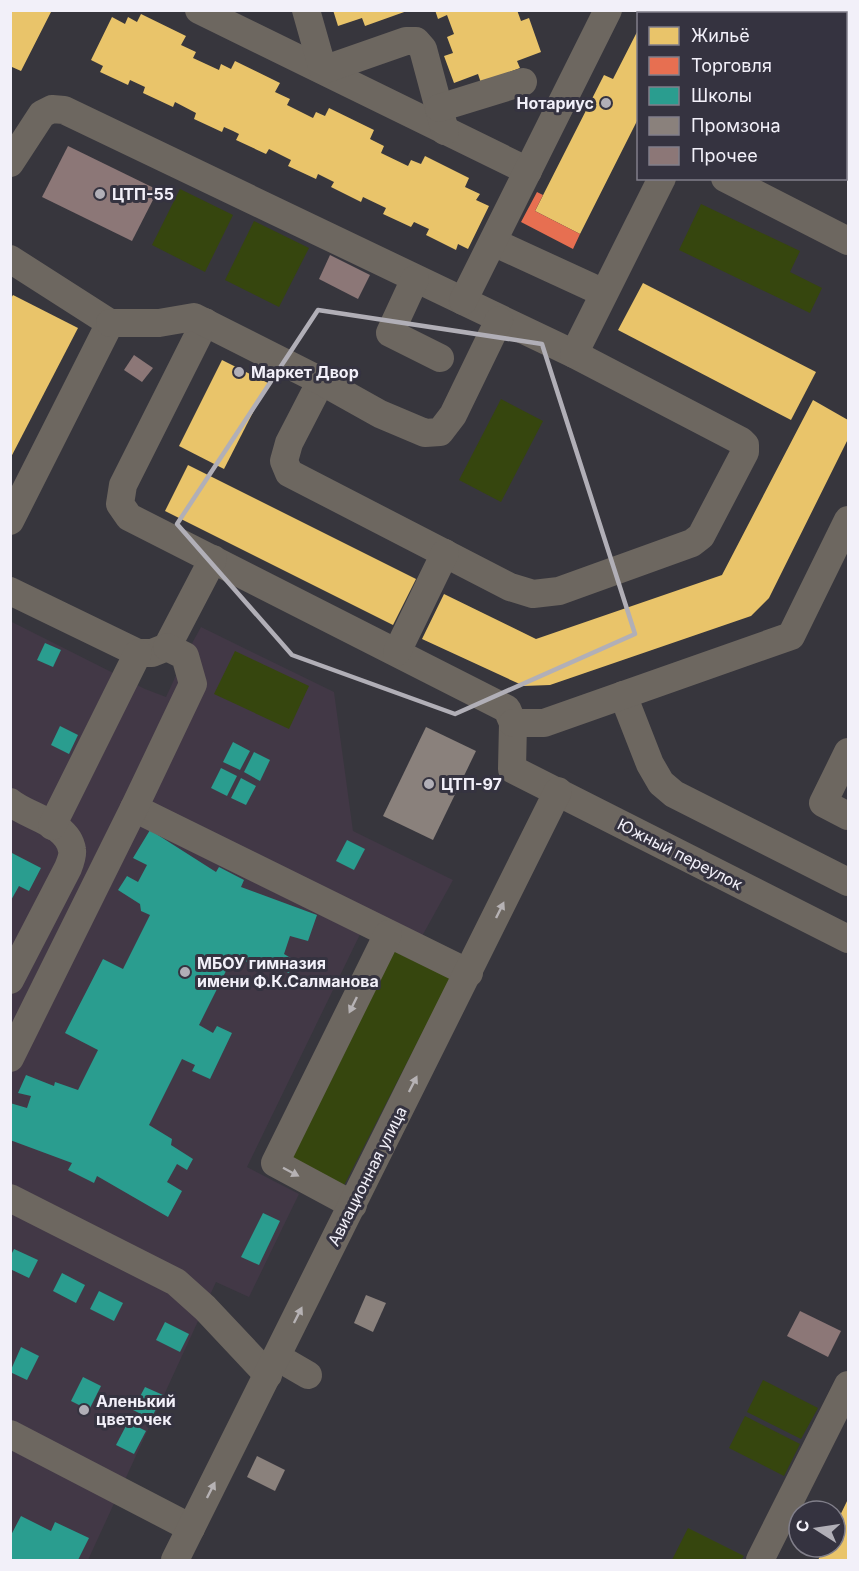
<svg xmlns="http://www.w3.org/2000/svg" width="859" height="1571" viewBox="0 0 859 1571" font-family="Inter,sans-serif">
  <rect width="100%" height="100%" fill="#37363d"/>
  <polygon fill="#423846" points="10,621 145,689 166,697 185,656 201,627 334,692 353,831 453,880 421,938 366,922 247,1167 299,1194 297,1198 249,1297 216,1282 88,1560 11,1560"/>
  <g fill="#36460e">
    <polygon points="180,189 233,215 205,272 152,245"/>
    <polygon points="701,204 800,251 790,272 822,288 810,313 679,250"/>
    <polygon points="254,221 309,248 279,307 225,280"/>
    <polygon points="501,399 543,421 501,502 459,480"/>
    <polygon points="235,651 309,686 289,729 214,694"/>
    <polygon points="388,934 456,967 338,1197 275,1163"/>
    <polygon points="763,1380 818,1408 801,1439 747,1412"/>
    <polygon points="745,1416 800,1444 784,1476 729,1448"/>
    <polygon points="688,1528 744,1556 741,1560 672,1560"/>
  </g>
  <g fill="#e9c46a">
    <polygon points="10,10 52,10 21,71 12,67 10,70"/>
    <polygon points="333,10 407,10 407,11 365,26 362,18 338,26"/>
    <polygon points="435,10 517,10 521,21 529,18 541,52 517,61 520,68 481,83 478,74 454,83 444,56 453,53 447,37 454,34 447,15 438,19"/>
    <polygon points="141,14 186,36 181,45 196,52 193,58 219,70 221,64 231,69 235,61 280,83 275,92 290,99 287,105 313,118 316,112 325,116 329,108 374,130 370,139 384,146 381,153 408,166 411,160 421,164 425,156 469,178 465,187 480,194 476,200 489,206 468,249 458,244 456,250 426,235 429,229 414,222 411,227 383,214 386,208 363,197 361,202 331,187 334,182 318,174 316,179 288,166 291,160 269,149 266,154 236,140 239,134 233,131 224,127 222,132 194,119 196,113 175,102 173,107 143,93 145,87 130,80 128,85 100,72 103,66 91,60 112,17 125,24 128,17 137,22"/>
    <polygon points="638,30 638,119 580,234 535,211 604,75 613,79"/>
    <polygon points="846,120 848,121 848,181 846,179"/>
    <polygon points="643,283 816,372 791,420 618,330"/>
    <polygon points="13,295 78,328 10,459 10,300"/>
    <polygon points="222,360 268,383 224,469 179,446"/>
    <polygon points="813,400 848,420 848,439 769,598 751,616 550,685 524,686 422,639 444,594 536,639 722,575"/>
    <polygon points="188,465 416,579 393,625 165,511"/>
    <polygon points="848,1499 848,1560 818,1560 825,1547 835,1547 835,1526"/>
  </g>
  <polygon fill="#e76f51" points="537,192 543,195 535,211 580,234 573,249 521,222"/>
  <g fill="#2a9d8f">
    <polygon points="45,643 61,650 53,667 37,660"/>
    <polygon points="60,726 78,735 69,754 51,745"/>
    <polygon points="233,742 250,751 240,770 223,762"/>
    <polygon points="254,752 270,760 260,781 244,772"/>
    <polygon points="221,768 237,776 227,796 211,788"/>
    <polygon points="241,778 256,786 246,805 231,798"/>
    <polygon points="150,830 216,872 219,867 244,880 241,887 317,915 308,941 290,936 284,954 294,960 289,973 263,963 259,966 233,957 199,1025 213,1033 217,1026 232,1033 210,1079 192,1071 195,1065 182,1059 149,1125 172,1139 171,1145 193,1159 187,1170 177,1164 167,1182 182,1191 168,1217 97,1176 94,1183 68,1170 72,1163 10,1140 10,1103 27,1108 31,1096 18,1093 26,1075 54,1086 55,1082 78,1090 98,1050 65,1033 103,959 123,969 150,915 141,911 140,904 118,890 127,876 138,882 147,865 133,858"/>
    <polygon points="347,840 365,849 354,870 336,861"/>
    <polygon points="10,852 41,868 29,891 19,886 10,902"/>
    <polygon points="263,1213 280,1221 259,1265 241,1257"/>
    <polygon points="14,1249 38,1260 29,1278 10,1269 10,1257"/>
    <polygon points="62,1273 85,1285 76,1303 53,1291"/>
    <polygon points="99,1291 123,1303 114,1321 90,1309"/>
    <polygon points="165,1322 189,1334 180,1352 156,1340"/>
    <polygon points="21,1347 39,1356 27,1380 10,1372"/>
    <polygon points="83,1377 101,1386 89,1410 71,1401"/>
    <polygon points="145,1387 163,1395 151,1419 133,1410"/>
    <polygon points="128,1422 146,1431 134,1454 116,1445"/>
    <polygon points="21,1516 51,1531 55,1522 89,1538 78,1560 10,1560 10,1537"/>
  </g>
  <g fill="#8a817c">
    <polygon points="426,727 476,751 433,840 383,816"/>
    <polygon points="366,1295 386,1303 373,1332 354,1323"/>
    <polygon points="257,1456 285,1470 275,1491 247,1477"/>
  </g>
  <g fill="#8c7777">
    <polygon points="68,146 158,190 132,241 42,197"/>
    <polygon points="330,255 370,275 358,299 319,279"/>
    <polygon points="134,355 153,368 142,382 124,370"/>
    <polygon points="800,1311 841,1331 828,1357 787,1336"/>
  </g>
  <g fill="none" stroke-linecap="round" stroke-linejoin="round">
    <g stroke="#6d6760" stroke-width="28">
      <polyline points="199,10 528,171"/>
      <polyline points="306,10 323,70 406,41 416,41 423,49 445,131"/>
      <polyline points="439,108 523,82"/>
      <polyline points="10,163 42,114 52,109 64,110 574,354 741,441 745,445 745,452 701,536 692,543 559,591 533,594 510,587 289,473 284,461 289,443 321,381"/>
      <polyline points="725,178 848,241"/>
      <polyline points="493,242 604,293"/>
      <polyline points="10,259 110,323 10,521"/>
      <polyline points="415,279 390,333 440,358"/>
      <polyline points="463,301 608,10"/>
      <polyline points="205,322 123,485 120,504 129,517 507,709 513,723 512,769 848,939"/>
      <polyline points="110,323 159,323 194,317 321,381 380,414 425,433 440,432 453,415 499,320"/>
      <polyline points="574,354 662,178"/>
      <polyline points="10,591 138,653 152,653 167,647 213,559"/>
      <polyline points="397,652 445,553"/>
      <polyline points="623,695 650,764 661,783 674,794 848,882"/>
      <polyline points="513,723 544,723 791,636 848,520"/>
      <polyline points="848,752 823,803 848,816"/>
      <path d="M 10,802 C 28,817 68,823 72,850 C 73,855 70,863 68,868 L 10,980"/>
      <polyline points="134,808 469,973"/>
      <polyline points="52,826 138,653"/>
      <polyline points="10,1058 134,808 193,684 185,656 167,647"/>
      <polyline points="10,1198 176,1282 205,1308 268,1375"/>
      <polyline points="353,1205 275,1163 388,934"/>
      <polyline points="277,1357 308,1375"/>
      <polyline points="10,1434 191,1528"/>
      <polyline points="175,1560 558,791"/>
      <polyline points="760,1560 848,1385"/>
    </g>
    <polyline stroke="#6d6556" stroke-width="33" points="848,10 848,11"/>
  </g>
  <defs><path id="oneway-solid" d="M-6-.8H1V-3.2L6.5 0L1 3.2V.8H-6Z" transform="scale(1.5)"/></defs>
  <g fill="#b6b2b4">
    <use href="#oneway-solid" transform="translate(500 910) rotate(-64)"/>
    <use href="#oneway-solid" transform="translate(353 1005) rotate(116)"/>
    <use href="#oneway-solid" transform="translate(413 1084) rotate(-63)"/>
    <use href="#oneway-solid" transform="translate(291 1172) rotate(28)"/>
    <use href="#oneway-solid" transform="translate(298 1315) rotate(-63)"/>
    <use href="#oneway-solid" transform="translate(211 1490) rotate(-63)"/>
  </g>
  <path fill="none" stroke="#b1afb7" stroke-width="4.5" stroke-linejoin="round" d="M 318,310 L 542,344 L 635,634 L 455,714 L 292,655 L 177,524 Z"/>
  <g fill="#b1afb7" stroke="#353340" stroke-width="2">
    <circle cx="606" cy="103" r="6"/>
    <circle cx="100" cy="194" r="6"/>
    <circle cx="239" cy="372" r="6"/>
    <circle cx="429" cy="784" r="6"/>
    <circle cx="185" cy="972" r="6"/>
    <circle cx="84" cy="1410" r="6"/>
  </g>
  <g text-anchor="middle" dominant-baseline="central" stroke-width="6" stroke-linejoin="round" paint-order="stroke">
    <g font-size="16" font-weight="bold" fill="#f2f0f9" stroke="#353340" text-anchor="start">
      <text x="594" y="103" text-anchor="end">Нотариус</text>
      <text x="112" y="194">ЦТП-55</text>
      <text x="251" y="372">Маркет Двор</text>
      <text x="441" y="784">ЦТП-97</text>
      <text x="197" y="963">МБОУ гимназия<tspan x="197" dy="18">имени Ф.К.Салманова</tspan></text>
      <text x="96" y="1401">Аленький<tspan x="96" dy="18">цветочек</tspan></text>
    </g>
    <g font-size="16" fill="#f2f0f9" stroke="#353340">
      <text transform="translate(680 854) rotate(27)">Южный переулок</text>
      <text transform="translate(367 1176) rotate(-63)">Авиационная улица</text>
    </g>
  </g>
  <rect width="859" height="1571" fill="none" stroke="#f2f0f9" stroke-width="24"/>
  <rect x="637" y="12" width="210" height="168" fill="#353340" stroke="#817f8a" stroke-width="1.5"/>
  <rect x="649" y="27" width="30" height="18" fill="#e9c46a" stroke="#817f8a" stroke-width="1.5"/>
  <text x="691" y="42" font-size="18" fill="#f2f0f9">Жильё</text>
  <rect x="649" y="57" width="30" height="18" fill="#e76f51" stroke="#817f8a" stroke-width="1.5"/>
  <text x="691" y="72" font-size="18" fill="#f2f0f9">Торговля</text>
  <rect x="649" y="87" width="30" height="18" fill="#2a9d8f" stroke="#817f8a" stroke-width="1.5"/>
  <text x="691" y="102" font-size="18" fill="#f2f0f9">Школы</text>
  <rect x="649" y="117" width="30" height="18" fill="#8a817c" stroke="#817f8a" stroke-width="1.5"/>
  <text x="691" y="132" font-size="18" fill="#f2f0f9">Промзона</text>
  <rect x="649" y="147" width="30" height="18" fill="#8c7777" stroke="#817f8a" stroke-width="1.5"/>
  <text x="691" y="162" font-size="18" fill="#f2f0f9">Прочее</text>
  <g transform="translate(817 1529) rotate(282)"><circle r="28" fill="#353340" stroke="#817f8a" stroke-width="1.5"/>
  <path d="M0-4.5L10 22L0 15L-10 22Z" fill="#b1afb7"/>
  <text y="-9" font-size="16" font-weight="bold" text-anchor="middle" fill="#f2f0f9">С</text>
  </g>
</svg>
